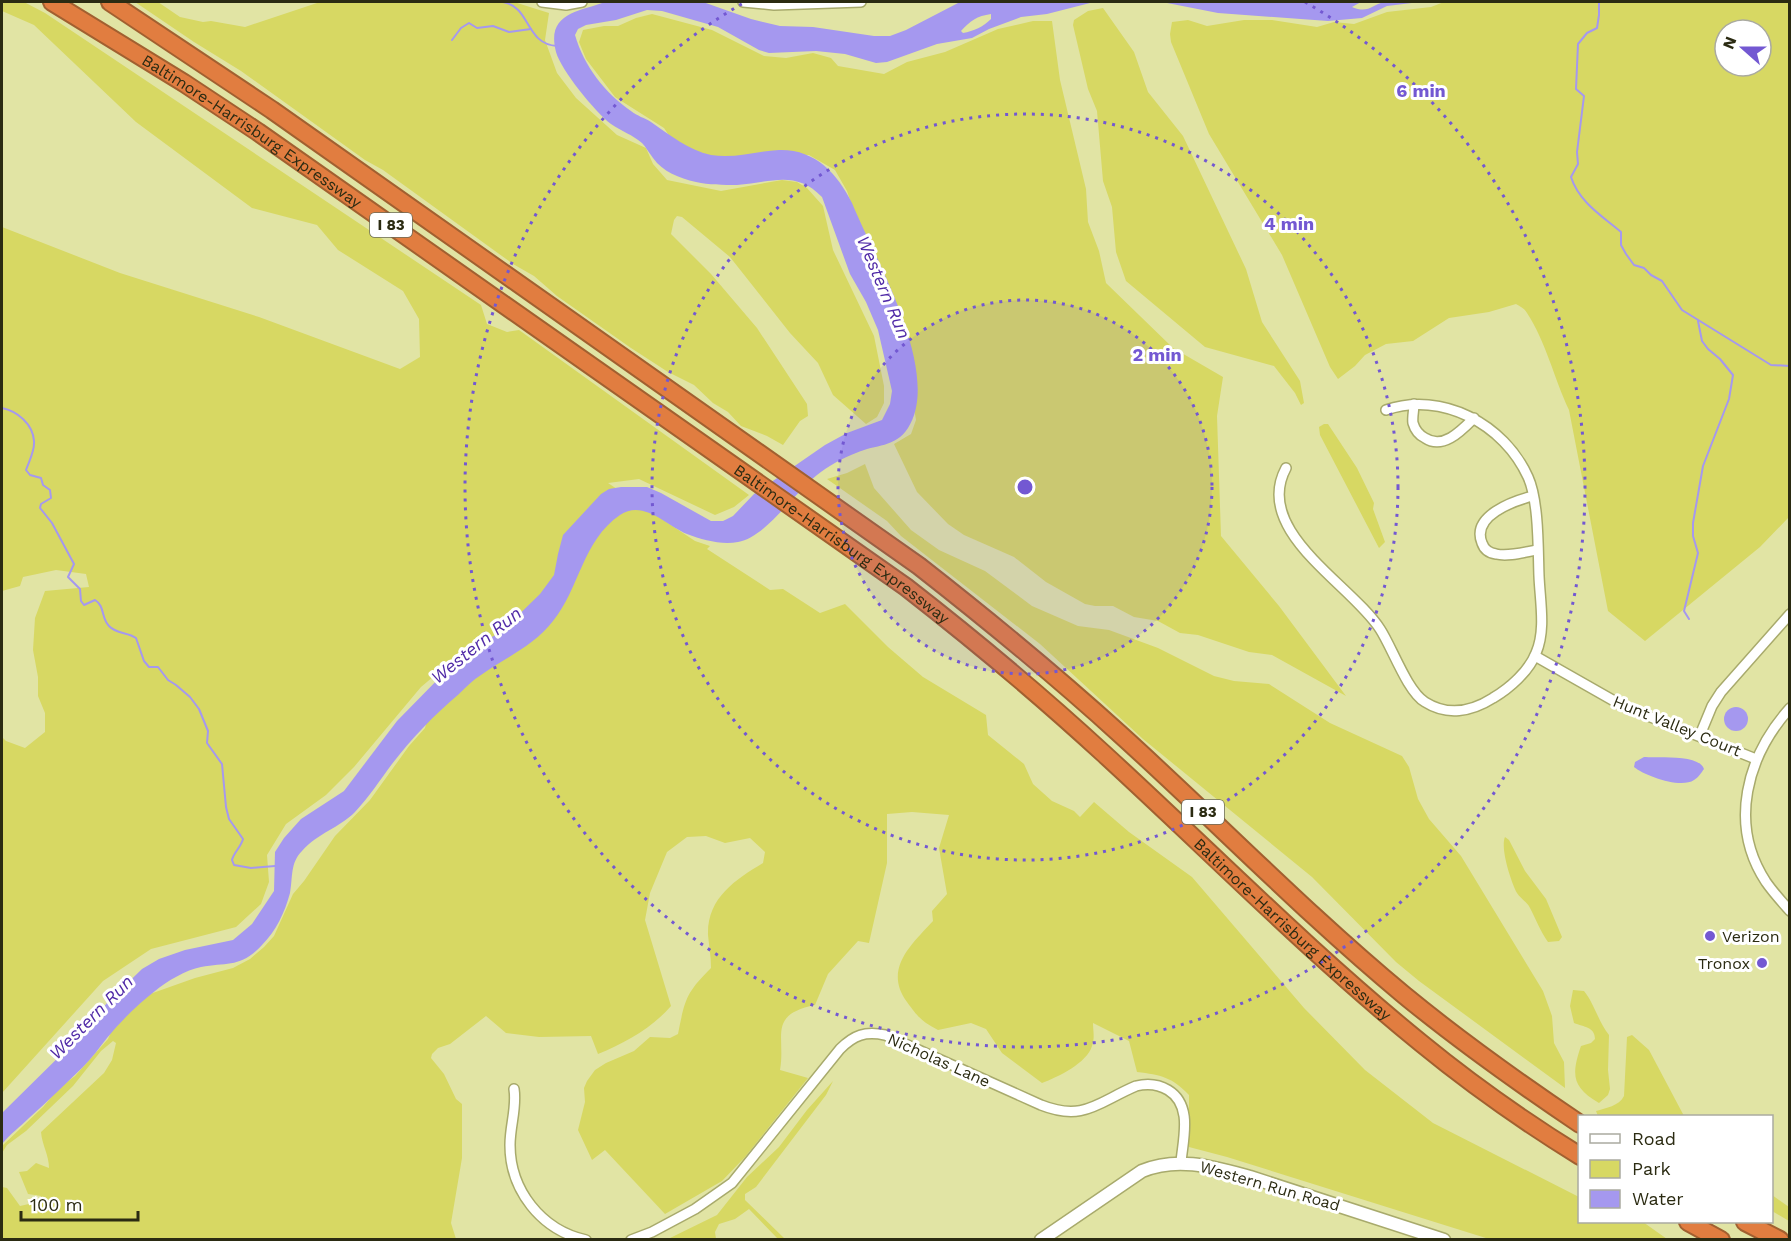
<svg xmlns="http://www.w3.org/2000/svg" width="1791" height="1241" viewBox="0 0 1791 1241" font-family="'Work Sans',sans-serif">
  <rect width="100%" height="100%" fill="#e1e4a4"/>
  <g fill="#d7d863" fill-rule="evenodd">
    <path d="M 2,2 L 24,2 L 45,13 L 481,305 L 487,324 L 507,332 L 519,330 L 749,495 L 734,507 L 715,515 L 639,479 L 608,483 L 695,541 L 710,546 L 707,549 L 770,590 L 783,589 L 820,613 L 845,604 L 888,647 L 923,677 L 986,715 L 988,735 L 1024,764 L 1033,784 L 1052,801 L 1074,811 L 1080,817 L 1094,802 L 1129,832 L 1192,877 L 1304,1008 L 1365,1070 L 1433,1123 L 1579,1197 L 1580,1222 L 1643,1222 L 1667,1239 L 1489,1239 L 1227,1157 L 1189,1147 L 1189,1095 C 1172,1077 1161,1075 1137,1072 L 1129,1041 L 1093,1023 C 1093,1030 1095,1038 1092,1046 C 1087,1063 1058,1077 1042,1083 L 1002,1053 L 986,1029 L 971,1023 L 938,1030 C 921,1021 918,1017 907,1002 C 883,969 911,945 933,921 L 932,911 L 947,894 L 939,848 L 949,815 L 912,812 L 887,814 L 887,863 L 869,943 L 858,941 L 828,974 L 815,1005 C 767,1015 786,1036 780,1070 L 808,1078 L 745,1157 L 722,1181 L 665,1214 L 605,1150 L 592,1160 L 578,1130 L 585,1102 L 584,1088 L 587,1081 L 595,1070 L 606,1063 L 634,1051 L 650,1037 L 670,1038 L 678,1034 C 685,999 686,993 711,968 C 711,956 709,946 708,935 C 707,898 735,880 763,863 L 765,852 L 750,838 L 725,843 L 706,836 L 687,837 L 667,852 L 650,893 L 645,920 L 671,1006 C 652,1028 625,1043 598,1054 L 591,1036 L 539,1037 L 506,1033 L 486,1016 L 450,1044 L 438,1048 L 432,1054 L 431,1058 L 444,1074 L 456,1099 L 462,1104 L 462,1158 L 451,1223 L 456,1239 L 2,1239 L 2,1187 L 7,1188 L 20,1206 L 42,1201 L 41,1196 L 28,1194 L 19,1172 L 27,1171 L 36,1163 L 49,1168 C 49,1155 42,1145 41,1132 L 104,1073 L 112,1060 L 116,1043 L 113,1041 L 101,1051 L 73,1086 L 26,1131 L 7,1145 L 2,1153 L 2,1146 L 43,1107 L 59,1088 L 75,1076 L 108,1039 L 114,1025 L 150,994 L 195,978 L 233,968 L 250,959 L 264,947 L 274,936 L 293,894 L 304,881 L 335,836 L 370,800 L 409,746 L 425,728 L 440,671 L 421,687 L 354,767 L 326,795 L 286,824 L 267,855 L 269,882 L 261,904 L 236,927 L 151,949 L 103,981 L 2,1093 L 2,737 L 6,741 L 25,748 L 45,732 L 45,713 L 38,696 L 38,677 L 33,650 L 35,618 L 45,591 L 89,587 L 86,574 L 56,570 L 23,577 L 20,586 L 2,591 L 2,227 L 120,273 L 259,317 L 400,369 L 420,357 L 419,319 L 403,291 L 338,250 L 317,225 L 252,208 L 136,122 L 34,25 L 2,11 Z"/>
    <polygon points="135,2 158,2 180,17 203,22 211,21 245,27 320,2 514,2 549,13 545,40 557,73 576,98 617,135 646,148 653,164 667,180 721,191 782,180 797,182 807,188 823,206 833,250 874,336 884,386 884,403 877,417 866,424 833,395 818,363 790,333 730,257 682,217 677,216 674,220 671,234 711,274 757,328 807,404 808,416 800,421 783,445 767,436 741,426 728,412 713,403 694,385 668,372 631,348 557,296 534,276 513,264 383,170 365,160 241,71 194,42"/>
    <path d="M 1444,2 L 1789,2 L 1789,517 L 1760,547 L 1645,641 L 1608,611 L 1569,410 C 1554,378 1546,342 1527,313 C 1525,309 1521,307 1516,304 L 1489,312 L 1449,318 L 1413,341 L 1386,344 L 1365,355 L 1355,366 L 1338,379 L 1330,367 L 1282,255 L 1209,134 L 1171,42 L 1170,34 L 1172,22 L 1188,20 L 1207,26 L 1244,20 L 1272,20 L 1317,27 L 1334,22 L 1354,24 L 1387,12 L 1431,7 ZM 1725,30 L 1761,30 L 1761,66 L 1725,66 Z"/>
    <polygon points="1103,8 1134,52 1148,92 1183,136 1246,269 1262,322 1300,381 1304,403 1301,405 1295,393 1274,366 1205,347 1126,281 1116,252 1112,207 1103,181 1097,111 1088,89 1073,25 1074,20 1088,11"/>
    <polygon points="652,14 712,30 764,56 786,58 813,53 831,58 838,66 884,74 907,62 945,52 998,29 1033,21 1052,21 1060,80 1086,189 1088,222 1099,251 1106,283 1173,348 1223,377 1217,416 1221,536 1279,606 1346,696 1272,655 1249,652 1198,635 1180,633 1158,621 1134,617 1113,606 1095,606 1085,604 1046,582 1014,557 964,535 948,524 917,492 894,444 911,434 916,420 907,366 847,191 835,170 809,155 762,154 723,159 676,146 664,128 615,97 586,59 579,42 583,30 604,26 618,26 636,18"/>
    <polygon points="1324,424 1328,424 1357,468 1374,503 1373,509 1385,542 1379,548 1320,435 1319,427"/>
    <polygon points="865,464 874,488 911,530 939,550 985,571 1032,606 1078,626 1109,630 1158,648 1214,676 1234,681 1269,684 1330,723 1402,756 1409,767 1418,799 1429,819 1461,856 1543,991 1552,1016 1554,1043 1564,1062 1565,1088 1419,981 1396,962 1312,877 1143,739 1040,644 901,536 887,521 827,479 847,473"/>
    <path d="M 1505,837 L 1509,840 L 1525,871 L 1546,899 L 1562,937 L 1559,941 L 1548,942 C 1540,931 1536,919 1530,908 C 1527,902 1520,898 1517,893 C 1511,882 1500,848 1505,837 Z"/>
    <path d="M 1573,990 L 1584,991 C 1594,1003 1598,1021 1609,1035 L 1608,1070 L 1610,1089 L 1608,1095 L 1599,1103 C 1572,1087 1571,1075 1581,1046 L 1591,1043 L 1595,1039 C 1595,1027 1584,1027 1574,1023 L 1570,1006 Z"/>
    <path d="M 1632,1035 L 1649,1050 L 1684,1116 L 1598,1116 L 1596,1111 C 1606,1108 1619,1106 1624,1096 L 1627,1037 Z"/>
    <polygon points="833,1081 826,1095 756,1187 745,1194 745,1200 785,1239 778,1239 749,1209 735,1219 719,1224 715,1232 716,1239 668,1239 717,1215 747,1177 779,1147 807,1110"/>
    <polygon points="1772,1195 1789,1207 1789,1221 1772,1211"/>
  </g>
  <g fill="#a598ef" fill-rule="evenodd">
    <path d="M 605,2 L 703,2 L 751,19 L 780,26 L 813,27 L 874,36 L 890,36 L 906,30 L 960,2 L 1094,2 L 1047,14 L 1021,17 L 989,29 L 972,38 L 937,44 L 887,62 L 876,63 L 845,54 L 816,51 L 769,53 L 759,50 L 718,27 L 662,11 L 647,10 L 616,20 L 586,25 L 578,29 L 575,35 C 584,66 605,93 631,111 C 637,116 645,118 651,122 C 670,135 688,150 711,155 C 735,159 756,151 779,150 C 815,149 837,173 852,203 C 874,257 943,373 908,428 C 895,448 876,444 856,453 C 843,458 828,466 817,475 C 795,492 765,538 738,542 C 721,545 703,540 687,534 C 666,525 643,499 620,515 C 582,541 580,588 553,621 C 535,645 505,658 481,675 C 473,680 466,687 459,694 C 434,715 412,738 392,764 C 380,780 369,797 355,812 C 339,828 318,833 302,851 C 290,863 293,877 290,893 C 285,912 276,931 262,945 C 241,968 228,962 201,967 C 186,970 167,981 155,991 C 138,1004 121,1021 107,1038 C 99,1048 92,1058 83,1067 C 65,1084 47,1102 29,1118 C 20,1127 10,1134 2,1144 L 2,1113 L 77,1039 L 107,1003 L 142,969 L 159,959 L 185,950 L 233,940 L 252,924 L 274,891 L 275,852 L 284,838 L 301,819 L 344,791 L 397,721 L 447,670 L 470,650 L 502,631 L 540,594 L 554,575 L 558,554 L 563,535 L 601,494 L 609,489 L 621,487 L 647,487 L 661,493 L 711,521 L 723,521 L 733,516 L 754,494 L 825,445 L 847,433 L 882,420 L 890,404 L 892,391 L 878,330 L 866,302 L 850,274 L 822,197 C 795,169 770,183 737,185 C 723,185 709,185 696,182 C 679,178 663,172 653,158 C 649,153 646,147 642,143 C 633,135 621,131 611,124 C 595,112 561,70 556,52 C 546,13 578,12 605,2 ZM 991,14 L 991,19 C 983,27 974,31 963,33 L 961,31 C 970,21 977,16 991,14 Z"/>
    <path d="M 1162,2 L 1361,2 L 1352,7 C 1368,14 1372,5 1384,2 C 1394,0 1409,1 1420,2 L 1387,6 L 1362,18 L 1328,21 L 1218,13 Z"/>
    <circle cx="1736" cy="719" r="12"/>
    <path d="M 1644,757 C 1659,758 1699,754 1704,769 C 1701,773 1698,778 1694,780 C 1681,789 1645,776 1634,767 L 1635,762 Z"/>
  </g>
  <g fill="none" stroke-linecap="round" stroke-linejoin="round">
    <g stroke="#a598ef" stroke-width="2">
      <path d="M 503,2 C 531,7 525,44 557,46"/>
      <path d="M 1599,2 L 1599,15 L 1597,28 L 1587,33 L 1578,44 L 1576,89 L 1584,96 L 1577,152 L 1578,164 L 1571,177 C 1579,202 1602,216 1621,232 L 1621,245 L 1626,254 L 1634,265 L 1644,268 L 1651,275 L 1662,281 L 1682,310 L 1771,365 L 1790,366"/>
      <polyline points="452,40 461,28 469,23 477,28 493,26 509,32 531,29"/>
      <path d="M 2,408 C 17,411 33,424 34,441 C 35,451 29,461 26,470 L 30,475 L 41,478 L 43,485 L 50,490 L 51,498 L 41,504 L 40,508 L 52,523 L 74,564 L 68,577 L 80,589 L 81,601 L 84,605 L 95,600 C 105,606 101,618 109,626 C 116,634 128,632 136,638 L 144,661 L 149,667 L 158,667 L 168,680 L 176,685 L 190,697 L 199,709 L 208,731 L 207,743 L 222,764 L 226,807 L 229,819 L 243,839 C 241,847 234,852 232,860 L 234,865 L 251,868 L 275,866"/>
      <polyline points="1689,619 1684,611 1698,553 1693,536 1693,523 1703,466 1729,399 1733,375 1720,359 1708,349 1702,341 1698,321"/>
    </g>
    <g stroke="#a8aa6c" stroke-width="12">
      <g id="minor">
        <polyline points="542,2 566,5 582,2"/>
        <polyline points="743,2 774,5 861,2"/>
        <path d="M 1414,404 C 1414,410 1412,418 1413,423 C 1415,430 1419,435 1425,438 C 1443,450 1461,431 1474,418"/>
        <path d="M 1286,468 C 1252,531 1351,584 1380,629 C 1392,647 1407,691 1425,702 C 1447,716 1471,712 1493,698 C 1510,688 1529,671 1536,653 C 1546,630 1540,601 1539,576 C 1538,550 1539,501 1528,477 C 1504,424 1442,391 1386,410"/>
        <path d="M 1533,496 C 1513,501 1471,516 1482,543 C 1484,549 1489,553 1496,554 C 1508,557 1525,552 1537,550"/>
        <polyline points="1535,656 1623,706 1756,759"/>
        <path d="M 1790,708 C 1747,756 1728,824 1766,882 C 1773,892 1781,901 1790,911"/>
        <polyline points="1700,735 1712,706 1721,692 1790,614"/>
        <path d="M 514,1089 C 517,1108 510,1125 510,1145 C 510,1190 541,1230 586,1240"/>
        <path d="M 631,1240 L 652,1232 L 695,1209 L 732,1183 L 840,1049 C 854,1035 865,1031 885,1035 L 1041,1105 C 1084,1122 1098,1102 1136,1086 C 1148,1083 1158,1084 1168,1090 C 1193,1105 1183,1139 1181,1162"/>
      </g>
    </g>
    <g stroke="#a8aa6c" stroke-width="15">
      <path id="tertiary" d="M 1041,1240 L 1142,1171 C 1178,1156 1213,1167 1250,1177 L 1444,1240"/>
    </g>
    <g stroke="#a16030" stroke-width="20">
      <g id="motorway">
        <path id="s1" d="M 52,2 L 184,83 L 258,132 L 906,587 C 974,640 1040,695 1103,753 C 1209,850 1310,953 1421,1043 C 1471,1084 1525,1122 1580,1156"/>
        <path d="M 110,2 L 272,110 L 919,566 C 988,620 1056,676 1121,735 C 1216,821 1305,913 1404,995 C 1460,1041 1519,1083 1580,1124"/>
        <polyline points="1688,1222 1721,1240"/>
        <polyline points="1745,1222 1780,1240"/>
      </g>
    </g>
    <use href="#minor" stroke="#fff" stroke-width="9"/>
    <use href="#tertiary" stroke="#fff" stroke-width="12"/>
    <use href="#motorway" stroke="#e17d40" stroke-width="16"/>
  </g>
  <circle cx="1025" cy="487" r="187" fill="#7358d2" fill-opacity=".12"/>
  <g fill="none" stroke="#7358d2" stroke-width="3" stroke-dasharray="3 6">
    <circle cx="1025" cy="487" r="187"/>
    <circle cx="1025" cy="487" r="373"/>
    <path d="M1305 2A560 560 0 1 1 745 2"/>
  </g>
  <g fill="#7358d2" stroke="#fff" stroke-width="2">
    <circle cx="1710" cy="936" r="6"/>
    <circle cx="1762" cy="963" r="6"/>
  </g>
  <g text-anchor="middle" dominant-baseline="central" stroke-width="6" stroke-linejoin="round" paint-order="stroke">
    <g fill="#fff" stroke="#6b6b59" stroke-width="1.5">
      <rect x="370" y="213" width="42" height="24" rx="4.5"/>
      <rect x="1182" y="800" width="42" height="24" rx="4.5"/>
    </g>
    <g font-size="15" font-weight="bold" fill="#2b2b12">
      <text x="391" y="225">I 83</text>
      <text x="1203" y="812">I 83</text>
    </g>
    <g font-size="16" fill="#2b2b12" stroke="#fff">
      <text stroke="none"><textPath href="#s1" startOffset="238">Baltimore-Harrisburg Expressway</textPath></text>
      <text stroke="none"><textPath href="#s1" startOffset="958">Baltimore-Harrisburg Expressway</textPath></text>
      <text transform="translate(1677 726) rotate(22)">Hunt Valley Court</text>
      <text stroke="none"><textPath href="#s1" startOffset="1552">Baltimore-Harrisburg Expressway</textPath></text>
      <text transform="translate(939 1060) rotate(24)">Nicholas Lane</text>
      <text transform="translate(1270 1186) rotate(16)">Western Run Road</text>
    </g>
    <g font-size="16" fill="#2b2b12" stroke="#fff" text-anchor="start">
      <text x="1722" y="936">Verizon</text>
      <text x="1750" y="963" text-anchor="end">Tronox</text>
    </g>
    <g font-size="18" font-style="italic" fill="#502aa7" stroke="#fff">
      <text transform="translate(884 287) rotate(67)">Western Run</text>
      <text transform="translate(476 645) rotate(-39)">Western Run</text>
      <text transform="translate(91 1017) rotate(-45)">Western Run</text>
    </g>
  </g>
  <circle cx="1025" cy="487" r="9" fill="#7358d2" stroke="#fff" stroke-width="3"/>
  <g font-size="18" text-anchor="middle" font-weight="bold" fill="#7358d2" stroke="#fff" stroke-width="6" stroke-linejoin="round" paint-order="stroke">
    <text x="1421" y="97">6 min</text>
    <text x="1289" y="230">4 min</text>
    <text x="1157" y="361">2 min</text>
  </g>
  <rect width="1791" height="1241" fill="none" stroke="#2b2b12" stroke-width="6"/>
  <rect x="1578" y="1115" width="195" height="108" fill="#ffffff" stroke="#aaaaa0" stroke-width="1.5"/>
  <rect x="1590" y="1134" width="30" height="9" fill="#ffffff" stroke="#aaaaa0" stroke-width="1.5"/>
  <text x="1632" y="1145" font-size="18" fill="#2b2b12">Road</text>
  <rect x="1590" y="1160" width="30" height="18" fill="#d7d863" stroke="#aaaaa0" stroke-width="1.5"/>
  <text x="1632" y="1175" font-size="18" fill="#2b2b12">Park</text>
  <rect x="1590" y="1190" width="30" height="18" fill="#a598ef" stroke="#aaaaa0" stroke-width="1.5"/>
  <text x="1632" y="1205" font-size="18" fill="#2b2b12">Water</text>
  <g transform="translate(1743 48) rotate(291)"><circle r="28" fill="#ffffff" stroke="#aaaaa0" stroke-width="1.5"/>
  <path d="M0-4.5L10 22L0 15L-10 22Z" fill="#7358d2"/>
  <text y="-9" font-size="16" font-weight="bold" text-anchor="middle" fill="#2b2b12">N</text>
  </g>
  <path d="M21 1211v9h117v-9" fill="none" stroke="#2b2b12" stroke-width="3"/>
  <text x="30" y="1211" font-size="18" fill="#2b2b12" stroke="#ffffff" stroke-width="4.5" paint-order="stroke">100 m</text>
</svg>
